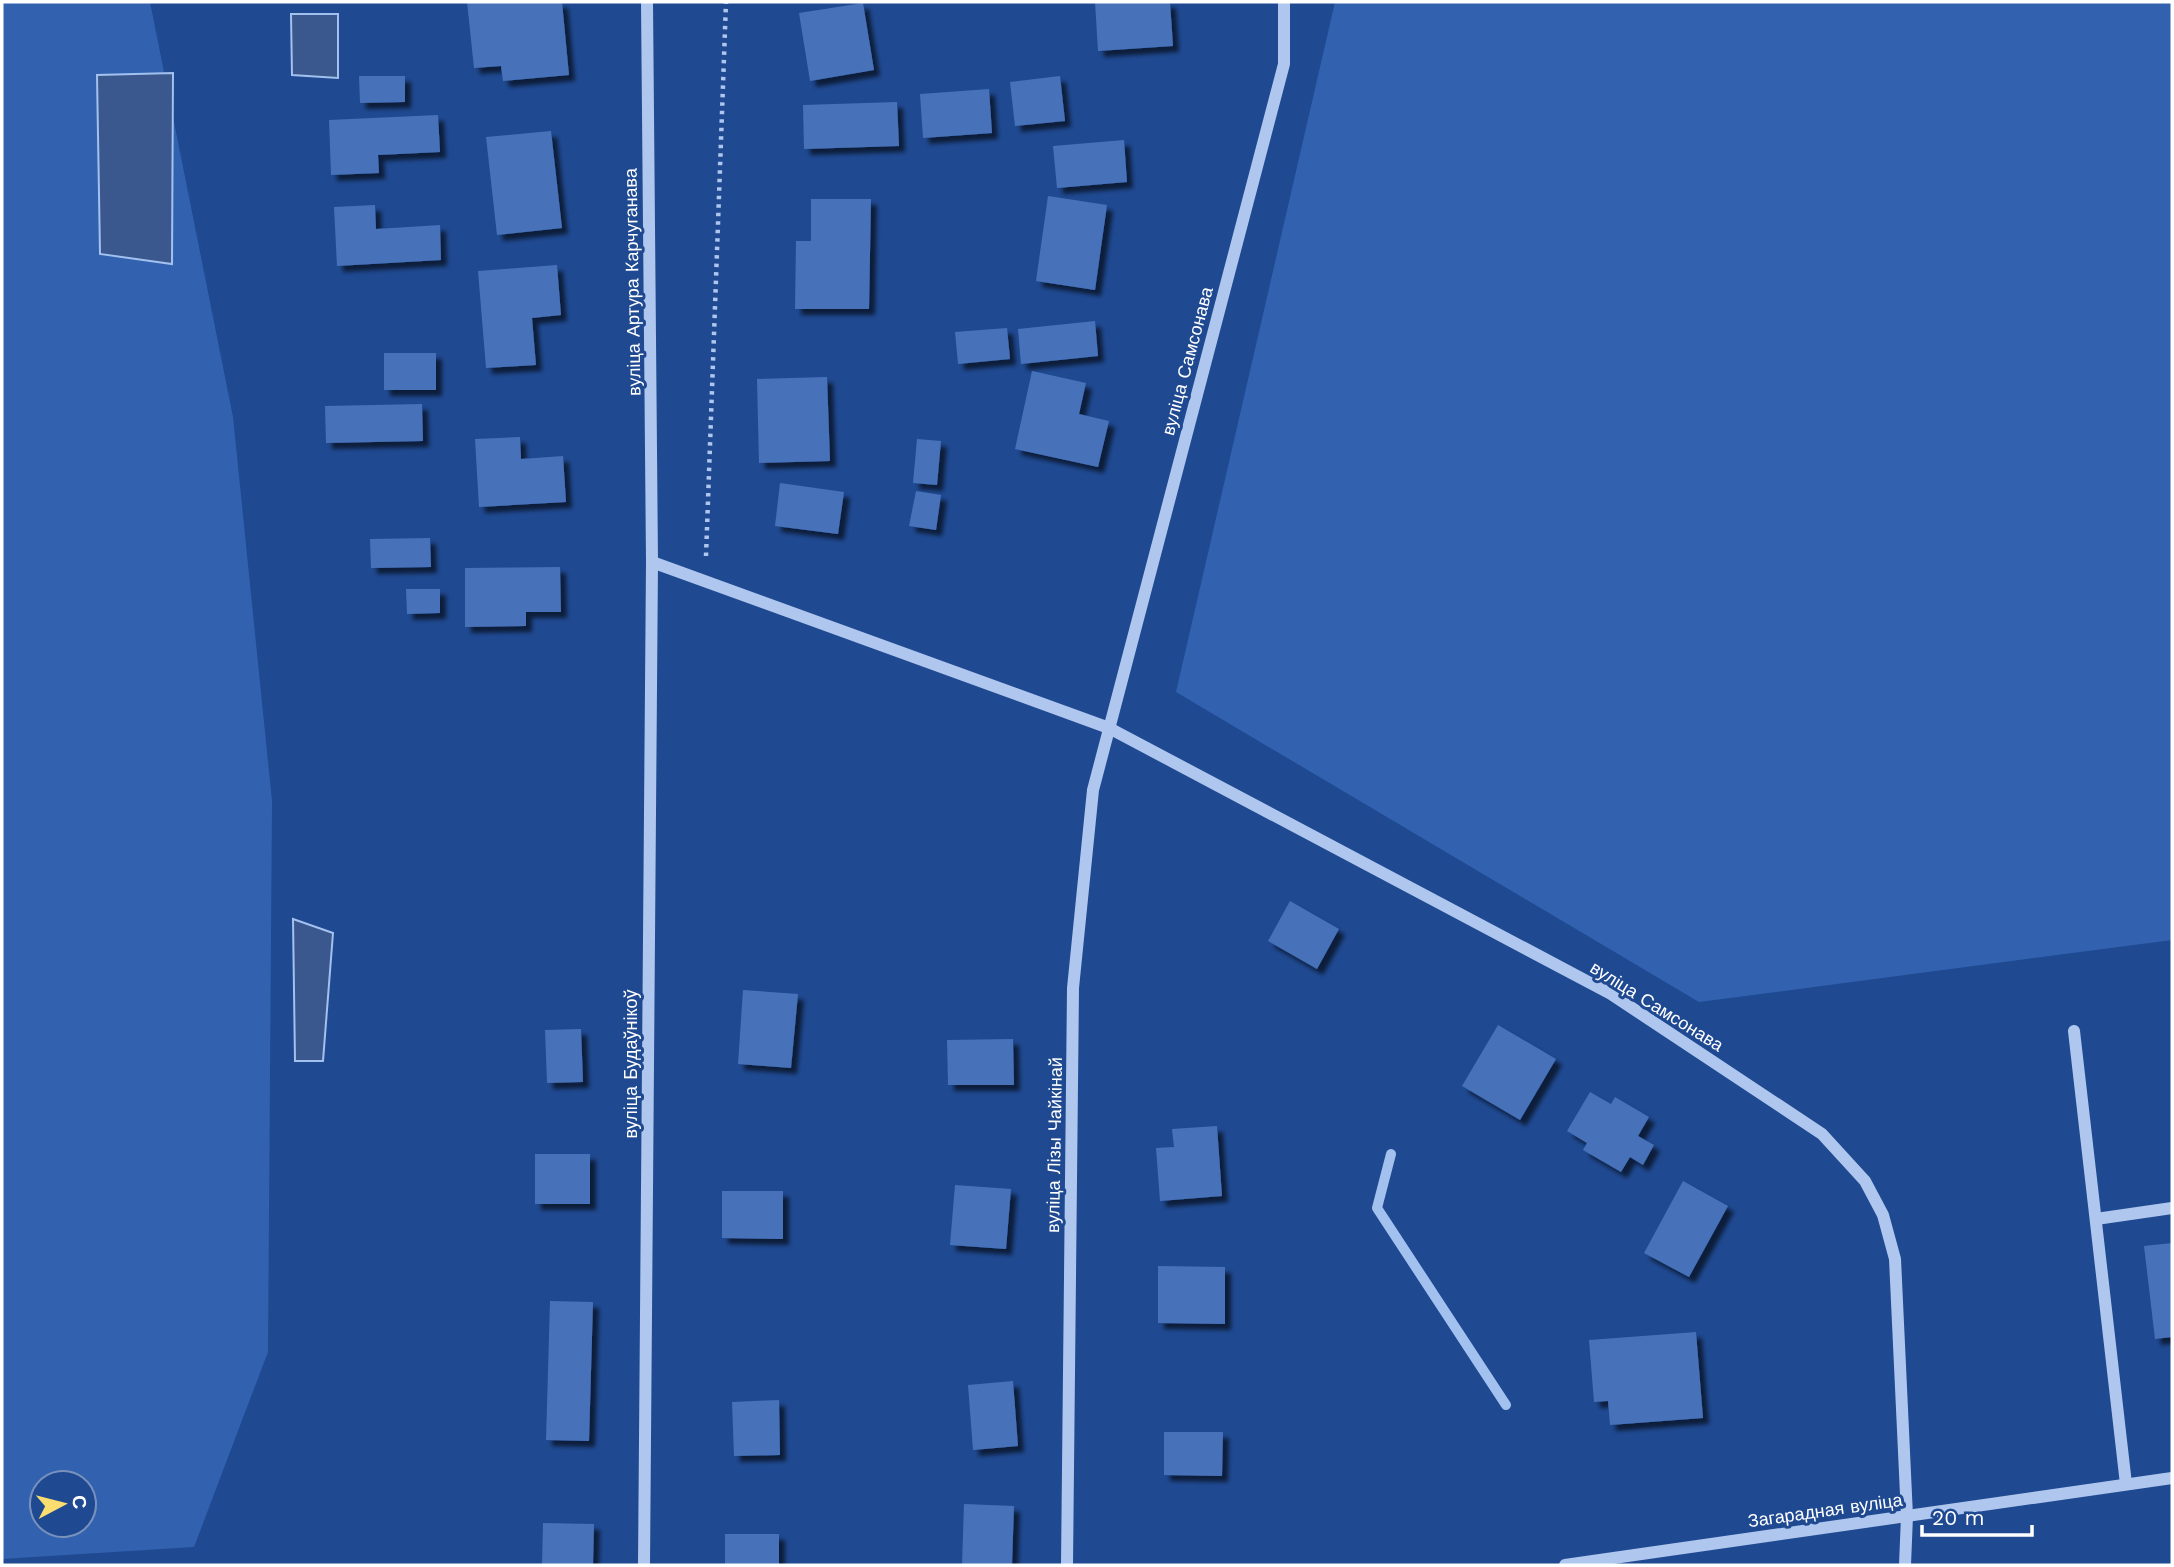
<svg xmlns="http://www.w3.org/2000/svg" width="2174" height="1567" viewBox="0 0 2174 1567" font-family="'Work Sans',sans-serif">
  <defs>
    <filter id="shadow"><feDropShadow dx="6" dy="6" stdDeviation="2" flood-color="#0009"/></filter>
  </defs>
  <rect width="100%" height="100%" fill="#1f4991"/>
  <g fill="#3262af" fill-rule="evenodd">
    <path d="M 2,2 L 150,2 L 233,417 L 272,801 L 268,1352 L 194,1547 L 2,1559 ZM 42,1483 L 84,1483 L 84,1525 L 42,1525 Z"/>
    <polygon points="1335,2 2172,2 2172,940 1699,1002 1176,692"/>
  </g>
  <g fill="#3a588d" stroke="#a3c1ef" stroke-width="2">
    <polygon points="291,14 338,14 338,78 292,75"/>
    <polygon points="173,73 172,264 100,254 97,75"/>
    <polygon points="293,919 333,933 323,1061 295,1061"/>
  </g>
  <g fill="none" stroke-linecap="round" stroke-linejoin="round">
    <polyline stroke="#a3c1ef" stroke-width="10" points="1391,1154 1377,1208 1506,1405"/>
  </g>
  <g fill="#4772b9" filter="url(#shadow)">
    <polygon points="467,2 562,2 569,75 503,81 501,66 474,68"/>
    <polygon points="1095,2 1170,2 1173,46 1098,51"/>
    <polygon points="863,3 874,70 810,81 799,13"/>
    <polygon points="359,76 405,76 405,102 360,103"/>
    <polygon points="1060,76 1065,121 1015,126 1010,82"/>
    <polygon points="989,89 992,133 923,138 920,94"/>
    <polygon points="897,102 899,146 804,149 803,105"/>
    <polygon points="438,115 440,152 378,155 379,173 331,175 329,120"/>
    <polygon points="551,131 562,228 497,235 486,137"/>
    <polygon points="1124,140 1127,182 1057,188 1053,146"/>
    <polygon points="1048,196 1107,205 1095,290 1036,281"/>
    <polygon points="811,199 871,199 869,309 795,309 796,241 811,241"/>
    <polygon points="375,205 376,229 440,225 441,260 337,266 334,207"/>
    <polygon points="557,265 561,315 532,318 536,365 486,368 478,271"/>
    <polygon points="1095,321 1098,356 1021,364 1018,329"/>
    <polygon points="1007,328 1010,359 958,364 955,332"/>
    <rect x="384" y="353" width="52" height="37"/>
    <polygon points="1032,371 1086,383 1079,414 1109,421 1098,467 1015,449"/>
    <polygon points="827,377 830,461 759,463 757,379"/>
    <polygon points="422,404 423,441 326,443 325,406"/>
    <polygon points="520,437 521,459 563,456 566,502 479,507 475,439"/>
    <polygon points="917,439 941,441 937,485 913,483"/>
    <polygon points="780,483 844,492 838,534 775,526"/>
    <polygon points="916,491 941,495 936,530 909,526"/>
    <polygon points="430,538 431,567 371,568 370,539"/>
    <polygon points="560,567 561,612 526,612 526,626 465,627 465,568"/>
    <polygon points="406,589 440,589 440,613 407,614"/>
    <polygon points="1290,901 1339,929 1317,969 1268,941"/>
    <polygon points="743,990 798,994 791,1068 738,1064"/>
    <polygon points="1498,1025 1556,1059 1520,1120 1462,1086"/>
    <polygon points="581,1029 583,1082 547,1083 545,1030"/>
    <polygon points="1013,1039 1014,1085 948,1085 947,1040"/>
    <polygon points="1590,1092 1611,1104 1615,1097 1649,1117 1638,1136 1654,1145 1643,1165 1630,1157 1621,1172 1583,1150 1587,1143 1567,1131"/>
    <polygon points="1217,1126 1222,1196 1160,1201 1156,1148 1174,1147 1172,1129"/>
    <rect x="535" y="1154" width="55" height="50"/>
    <polygon points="1683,1181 1728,1206 1689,1277 1644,1253"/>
    <polygon points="955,1185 1011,1189 1006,1249 950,1245"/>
    <polygon points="722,1191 783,1191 783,1239 722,1238"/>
    <polygon points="2172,1243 2172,1337 2155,1339 2144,1246"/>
    <polygon points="1158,1266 1225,1267 1225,1324 1158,1323"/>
    <polygon points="550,1301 593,1302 589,1441 546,1440"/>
    <polygon points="1696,1332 1703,1418 1610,1425 1608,1401 1594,1402 1589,1340"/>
    <polygon points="1013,1381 1018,1446 973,1450 968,1385"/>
    <polygon points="779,1400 780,1455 734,1456 732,1402"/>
    <polygon points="1164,1432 1223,1432 1222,1476 1164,1475"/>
    <polygon points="964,1504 1014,1506 1012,1565 962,1565"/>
    <polygon points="543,1523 594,1524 593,1565 542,1565"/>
    <rect x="725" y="1534" width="54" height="31"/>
  </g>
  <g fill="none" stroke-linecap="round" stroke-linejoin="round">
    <polyline stroke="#afc7ee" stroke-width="4.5" stroke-dasharray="3.5 5" stroke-linecap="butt" points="706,556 726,2"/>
    <g stroke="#afc7ee" stroke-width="12">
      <polyline points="652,562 1109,728 1611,994 1822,1134 1865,1181 1883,1215 1895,1259 1907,1516 1905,1565"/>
      <polyline points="2074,1031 2126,1484"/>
      <polyline points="2096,1219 2172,1208"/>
      <polyline points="644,1565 652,562 647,2"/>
      <polyline points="1067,1565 1073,988 1093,790 1284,64 1284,2"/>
      <polyline points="1565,1565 2172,1478"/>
    </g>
  </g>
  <g text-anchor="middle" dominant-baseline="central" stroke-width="6" stroke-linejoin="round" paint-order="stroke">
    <g font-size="18" fill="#fff" stroke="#1f4991">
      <text transform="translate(632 282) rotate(-91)">вуліца Артура Карчуганава</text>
      <text transform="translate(1187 361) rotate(-75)">вуліца Самсонава</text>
      <text transform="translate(1657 1006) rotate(32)">вуліца Самсонава</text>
      <text transform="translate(630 1064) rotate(-90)">вуліца Будаўнікоў</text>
      <text transform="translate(1054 1145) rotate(-89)">вуліца Лізы Чайкінай</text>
      <text transform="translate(1825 1510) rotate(-8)">Загарадная вуліца</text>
    </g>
  </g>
  <rect width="2174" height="1567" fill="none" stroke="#ffffff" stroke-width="7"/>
  <g transform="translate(63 1504) rotate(83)"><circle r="33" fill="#1f4991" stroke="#7992bd" stroke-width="2"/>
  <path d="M0-5L12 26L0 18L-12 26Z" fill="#fcdd6f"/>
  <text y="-10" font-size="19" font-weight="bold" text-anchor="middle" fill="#ffffff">С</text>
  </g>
  <path d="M1922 1525v10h110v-10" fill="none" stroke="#ffffff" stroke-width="3.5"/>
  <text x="1932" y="1525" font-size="21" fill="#ffffff" stroke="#1f4991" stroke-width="5" paint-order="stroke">20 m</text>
</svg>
